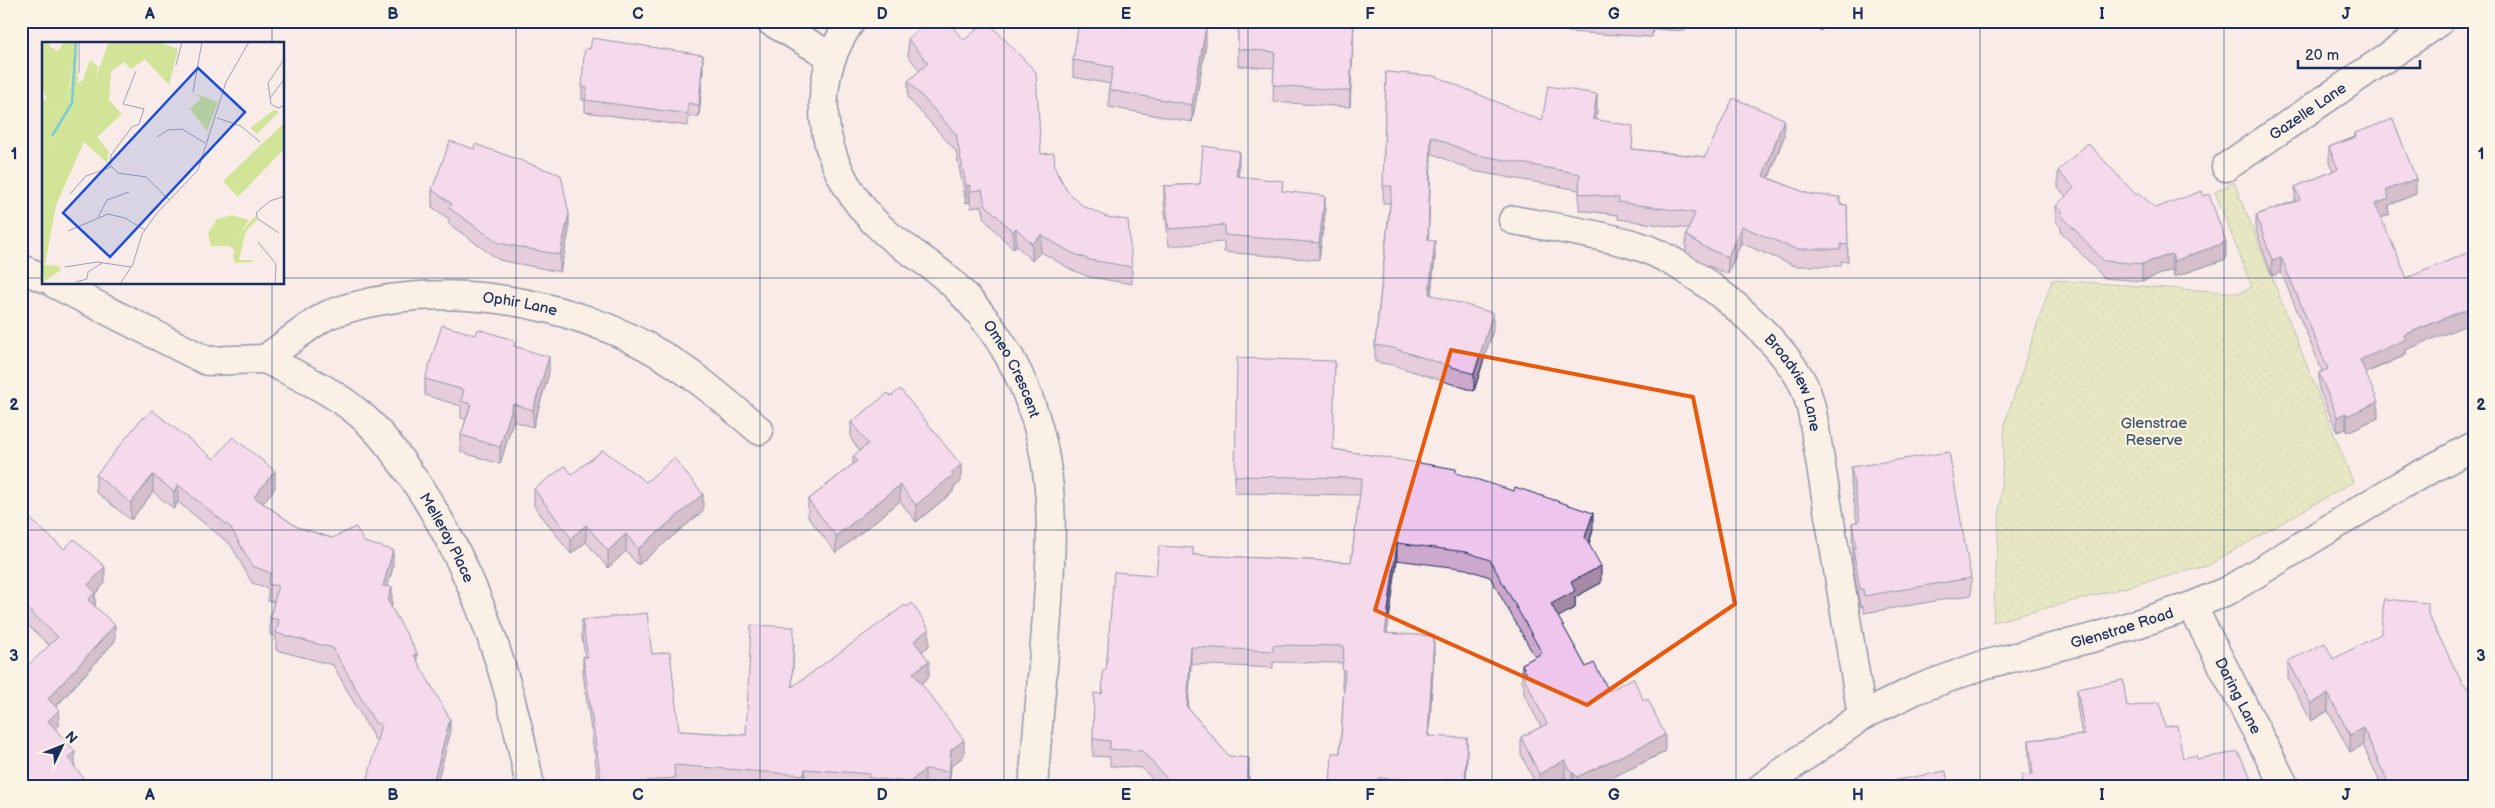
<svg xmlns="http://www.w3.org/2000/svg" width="2495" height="808" viewBox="0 0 2495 808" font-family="'Balsamiq Sans',sans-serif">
  <defs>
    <pattern id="park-dots" width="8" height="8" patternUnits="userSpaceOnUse" patternTransform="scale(1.25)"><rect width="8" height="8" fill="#d1e498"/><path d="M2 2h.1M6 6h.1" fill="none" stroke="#b3c485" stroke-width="1.8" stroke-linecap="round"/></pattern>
  </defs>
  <rect width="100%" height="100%" fill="#f9ebe7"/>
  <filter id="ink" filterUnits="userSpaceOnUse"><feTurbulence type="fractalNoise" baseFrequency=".02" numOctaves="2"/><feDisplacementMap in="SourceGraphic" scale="10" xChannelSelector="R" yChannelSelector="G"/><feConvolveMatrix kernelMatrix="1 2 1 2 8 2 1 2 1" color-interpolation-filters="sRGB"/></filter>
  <g filter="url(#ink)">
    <polygon fill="url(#park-dots)" stroke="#768a7b" points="2234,182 2353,482 2207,566 1993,622 2005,423 2052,280 2239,293 2252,287 2215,192"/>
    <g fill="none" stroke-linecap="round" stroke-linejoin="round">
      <g stroke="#1b2f5e" stroke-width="31">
        <g id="minor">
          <polyline points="770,21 832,57"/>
          <path id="s1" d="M 851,21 C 801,92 824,177 885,232 C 908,252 935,265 956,287 C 989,319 1016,361 1031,405 C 1059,480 1051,564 1045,642 C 1041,690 1037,738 1033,787"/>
          <path id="s2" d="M 2226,167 L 2440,21"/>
          <path id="s3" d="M 1513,220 C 1552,227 1593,233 1632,244 C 1688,260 1772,329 1801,380 C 1811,398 1814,422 1817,442 L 1862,716"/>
          <polyline points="21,269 44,278"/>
          <polyline points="55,284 207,361 265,359"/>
          <path id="s4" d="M 265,359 C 281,348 315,320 330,314 C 433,276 571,299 663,356 C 698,377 728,404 759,430"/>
          <path id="s5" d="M 265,359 C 297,375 329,389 356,411 C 381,431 399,458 417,484 C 477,575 511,680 530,787"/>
          <path id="s6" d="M 2192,606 L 2285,787"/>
          <path id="s7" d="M 1762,787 L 1862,716 L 1915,690 L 1983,665 L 2096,637 L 2192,606 L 2229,590 L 2401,485 L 2474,446"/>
        </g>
      </g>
      <use href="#minor" stroke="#fcf5e5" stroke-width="28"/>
    </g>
    <g fill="#cca9cc" stroke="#1b2f5e">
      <polygon points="1238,21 1354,21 1350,107 1273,102 1274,68 1238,66"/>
      <polygon points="1568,21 1685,21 1685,31 1653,29 1652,37 1568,32"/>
      <polygon points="1814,21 1835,21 1820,31"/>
      <polygon points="908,39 1041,154 1055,168 1067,191 1132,267 1132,284 1090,277 1072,270 1041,252 1032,261 1016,245 1013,249 985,220 982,206 971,208 970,202 966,203 956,151 908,98 908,81 920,71 908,56"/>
      <polygon points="1206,44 1192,122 1109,107 1109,90 1110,84 1073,77 1073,60"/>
      <polygon points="703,68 699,117 688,116 688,126 585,112 585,100 582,100 582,87"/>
      <polygon points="1386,72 1542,121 1597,111 1596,120 1633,149 1705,157 1784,136 1769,178 1809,194 1840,204 1847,205 1848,262 1841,261 1841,266 1795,266 1741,243 1728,274 1706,265 1686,252 1686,235 1689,229 1618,219 1618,215 1579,210 1579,190 1473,171 1431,153 1428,240 1435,257 1431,294 1493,330 1474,391 1393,365 1375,362 1375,345 1390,203 1383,203"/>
      <polygon points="2355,133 2416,194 2389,205 2389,215 2381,218 2406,350 2406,355 2366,373 2378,418 2347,432 2346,429 2337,432 2319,389 2319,373 2322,371 2281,272 2272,276 2256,231 2256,215 2295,201 2295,187 2333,171 2329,162 2329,147 2355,137"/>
      <polygon points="1239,168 1238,177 1283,191 1325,213 1319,260 1224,252 1224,242 1169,246 1164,203 1164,186 1200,184"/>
      <polygon points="2058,171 2136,195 2155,208 2203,196 2226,259 2174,277 2172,270 2142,281 2104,278 2061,232 2061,227 2056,222 2056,206 2066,196 2058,188"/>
      <polygon points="432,190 569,231 560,272 499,260 449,224 449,219 432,207"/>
      <polygon points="476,335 516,347 549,373 533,427 513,421 500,464 461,452 461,435 466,419 461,418 461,406 425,395 425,379"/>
      <polygon points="144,419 214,459 275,488 263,503 297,527 332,538 364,542 393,567 388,586 392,604 391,607 417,660 450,735 375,740 333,665 276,650 276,636 270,635 270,618 274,602 268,601 268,588 252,583 231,545 178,502 174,509 153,492 131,520 96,492 96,475"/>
      <polygon points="851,422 961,482 953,488 953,492 916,522 900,501 836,553 808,517 808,500 853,464 853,456 860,451 851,439"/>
      <polygon points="1334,449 1456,473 1593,530 1589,544 1601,583 1575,597 1575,608 1558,617 1586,667 1665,752 1592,787 1570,787 1565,777 1547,787 1537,787 1521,754 1521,737 1541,727 1524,694 1524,685 1522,681 1522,664 1535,657 1490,577 1466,569 1397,560 1387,633 1434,653 1429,736 1467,755 1466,787 1330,787 1340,753 1344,687 1342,687 1343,663 1273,662 1273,668 1191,664 1188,708 1229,756 1249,775 1248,787 1159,787 1142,768 1110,766 1110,757 1093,756 1093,739 1106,670 1156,575 1193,555 1351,562 1360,495 1235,493 1235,476"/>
      <polygon points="1851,467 1971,578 1971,595 1864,613 1863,606 1860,607 1853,565 1852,523 1857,522 1851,484"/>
      <polygon points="572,474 646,482 703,511 638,565 626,551 608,568 586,542 571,554 534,506 534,489"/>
      <polygon points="21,522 105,583 95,594 95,607 115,641 56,707 59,726 55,729 21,787 49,645 21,619"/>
      <polygon points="2428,615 2474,787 2382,787 2363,745 2350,752 2328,711 2311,721 2288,678 2288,661 2333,659"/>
      <polygon points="582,620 652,654 679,731 746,735 794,643 792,686 929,646 922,651 929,677 921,684 964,756 951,766 949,787 935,787 925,786 924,787 816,787 805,786 805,787 739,787 675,782 675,787 599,787 583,674 583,657 585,657 582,637"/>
      <polygon points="2077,689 2127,707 2165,727 2183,758 2197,759 2031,774 2029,757 2029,740 2082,735 2077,705"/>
    </g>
    <g fill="#a68aa6" stroke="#1b2f5e">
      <polygon points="1354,21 1350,107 1350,91"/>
      <polygon points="1820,21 1835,21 1820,31"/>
      <polygon points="1206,27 1206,44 1192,122 1192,105"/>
      <polygon points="703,55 703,68 699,117 699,105"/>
      <polygon points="1597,94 1597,111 1593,136 1593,119"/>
      <polygon points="1784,119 1784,136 1763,193 1763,176"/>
      <polygon points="1431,136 1431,153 1428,256 1428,240"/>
      <polygon points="1239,151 1239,168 1236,193 1236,176"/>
      <polygon points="2416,179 2416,194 2389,205 2389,215 2375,220 2375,204 2386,190"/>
      <polygon points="970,185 970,202 966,203 966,186"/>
      <polygon points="1325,196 1325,213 1319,260 1319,243"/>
      <polygon points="569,214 569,231 560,272 560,255"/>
      <polygon points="1741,226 1741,243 1728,274 1728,257"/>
      <polygon points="1016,228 1016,245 1013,249 1013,232"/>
      <polygon points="1041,235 1041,252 1032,261 1032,244"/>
      <polygon points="1435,241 1435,257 1429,311 1429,294"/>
      <polygon points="2226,242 2226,259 2174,277 2174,261"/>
      <polygon points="2172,254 2172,270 2142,281 2142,264"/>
      <polygon points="2281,257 2281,272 2272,276 2272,260"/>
      <polygon points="2474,306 2474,322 2406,350 2406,355 2360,375 2360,360 2404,335"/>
      <polygon points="1493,313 1493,330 1474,391 1474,374"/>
      <polygon points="549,357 549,373 533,427 533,410"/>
      <polygon points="2378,402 2378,418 2347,432 2347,416"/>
      <polygon points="513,404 513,421 500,464 500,447"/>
      <polygon points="2346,413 2346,429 2337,432 2337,417"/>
      <polygon points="961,465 961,482 953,488 953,492 916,522 916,505"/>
      <polygon points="275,471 275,488 254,514 254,497"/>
      <polygon points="153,475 153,492 131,520 131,503"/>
      <polygon points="178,485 178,502 174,509 174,492"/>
      <polygon points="900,485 900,501 836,553 836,536"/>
      <polygon points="703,494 703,511 638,565 638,549"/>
      <polygon points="1593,513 1593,530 1585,554 1585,537"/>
      <polygon points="586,525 586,542 571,554 571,538"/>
      <polygon points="626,534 626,551 608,568 608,551"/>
      <polygon points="1397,543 1397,560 1385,649 1385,633"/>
      <polygon points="393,550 393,567 383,602 383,586"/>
      <polygon points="1601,566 1601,583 1575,597 1575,608 1551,621 1551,604 1571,582"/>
      <polygon points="105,567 105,583 95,594 95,608 88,616 88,585"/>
      <polygon points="392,587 392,604 388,618 388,601"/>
      <polygon points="115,625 115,641 48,715 48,699"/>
      <polygon points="929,629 929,646 914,658 914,641"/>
      <polygon points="1434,636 1434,653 1428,753 1428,736"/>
      <polygon points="1191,647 1191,664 1187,724 1187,707"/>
      <polygon points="417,653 417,670 414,655"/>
      <polygon points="929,661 929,677 913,690 913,673"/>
      <polygon points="2328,694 2328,711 2311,721 2311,704"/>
      <polygon points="59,710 59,726 48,737 48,721"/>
      <polygon points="450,719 450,735 436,787 432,787"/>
      <polygon points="2363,728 2363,745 2350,752 2350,735"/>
      <polygon points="1665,735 1665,752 1592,787 1577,787 1577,777"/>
      <polygon points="1467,738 1467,755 1465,787 1465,780"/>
      <polygon points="964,740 964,756 951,766 949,787 949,772 951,750"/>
      <polygon points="75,751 75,767 68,758"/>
      <polygon points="1249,758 1249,775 1248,787 1247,787"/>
      <polygon points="1565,760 1565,777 1547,787 1539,787 1539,774"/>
      <polygon points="805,769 805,786 804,787 804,775"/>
      <polygon points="925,769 925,786 924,787 910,787 910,782"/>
      <polygon points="1574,773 1574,787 1572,787 1572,774"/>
    </g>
    <g fill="#edc5ed" stroke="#1b2f5e">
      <polygon points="928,21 947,21 964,40 987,21 1036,72 1041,154 1054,153 1055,168 1059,177 1067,191 1083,206 1107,217 1128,220 1132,267 1090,260 1072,253 1041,235 1032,244 1016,228 1013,232 985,204 982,190 971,191 970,185 966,186 956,134 908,81 928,63 908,39"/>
      <polygon points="1079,21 1172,21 1206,27 1192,105 1109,90 1113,67 1073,60"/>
      <polygon points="1238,21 1354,21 1350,91 1273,85 1275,52 1238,49"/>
      <polygon points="1596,21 1652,21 1652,25"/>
      <polygon points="592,38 703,55 699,105 688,103 688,114 585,100 587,88 582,87 584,53 586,48 590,49"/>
      <polygon points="1386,72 1435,76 1542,121 1548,86 1597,94 1593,119 1633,126 1632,149 1705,157 1733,98 1784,119 1763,176 1809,194 1840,197 1840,204 1847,205 1848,245 1841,244 1841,249 1795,249 1741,226 1728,257 1706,248 1686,235 1695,213 1618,202 1619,198 1579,193 1580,174 1473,154 1431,136 1428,240 1435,241 1429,294 1493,313 1474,374 1393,348 1375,345 1392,186 1383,186"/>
      <polygon points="2393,119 2416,179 2386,190 2389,199 2375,204 2407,278 2474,250 2474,306 2404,335 2406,339 2360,360 2378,402 2347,416 2346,413 2337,417 2319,373 2328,369 2281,257 2272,260 2256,215 2300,200 2295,187 2338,169 2329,147 2356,137 2355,133"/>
      <polygon points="450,141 474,149 475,144 561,175 569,214 560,255 499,243 449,208 452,204 432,190"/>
      <polygon points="2088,143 2136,195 2139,193 2155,208 2202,191 2203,196 2209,194 2226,242 2174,261 2172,254 2142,264 2104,261 2061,215 2063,212 2056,206 2074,188 2058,171"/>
      <polygon points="1203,146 1239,151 1236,176 1283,181 1282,191 1325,196 1319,243 1224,235 1225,225 1169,229 1164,186 1200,184"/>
      <polygon points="442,325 476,335 478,329 516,341 514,346 549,357 533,410 513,404 500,447 461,435 471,404 461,401 464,390 425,379"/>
      <polygon points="1237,358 1335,361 1333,449 1456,469 1456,473 1514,491 1515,487 1593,513 1585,537 1601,566 1571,582 1575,591 1551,604 1586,667 1594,663 1609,691 1633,678 1644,701 1648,699 1665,735 1577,777 1574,773 1572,774 1565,760 1539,774 1521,737 1547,724 1524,677 1527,675 1522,664 1542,653 1490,560 1466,552 1397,543 1385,633 1434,636 1428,736 1467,738 1465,780 1447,779 1447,782 1378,778 1377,787 1330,787 1332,753 1340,753 1345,670 1342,670 1344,646 1273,645 1273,651 1191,647 1187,707 1229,756 1249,758 1247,787 1170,787 1170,782 1142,751 1110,749 1110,741 1093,739 1094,693 1102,694 1103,670 1106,670 1114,572 1156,575 1159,546 1193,548 1193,555 1351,562 1362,478 1235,476"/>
      <polygon points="900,389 961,465 951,473 953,475 916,505 900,485 836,536 808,500 857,461 853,456 868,444 851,422 888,393 891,396"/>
      <polygon points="152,410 214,459 233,437 275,471 254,497 297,527 332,538 356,527 364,542 393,550 383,586 392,587 388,601 417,653 414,655 450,719 432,787 366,787 381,724 375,723 333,648 276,633 279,620 270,618 278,586 268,584 271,573 252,566 231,528 178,485 174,492 153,475 131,503 96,475 143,417 144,419"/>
      <polygon points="603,450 646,482 674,458 703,494 638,549 626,534 608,551 586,525 571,538 534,489 565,466 572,474"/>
      <polygon points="1949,452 1971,578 1864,596 1863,589 1860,590 1853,548 1856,548 1852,523 1860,521 1851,467"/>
      <polygon points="27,516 64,549 74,539 105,567 88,585 95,592 88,600 115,625 48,699 59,710 48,721 75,751 68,758 90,787 21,787 21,672 58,637 21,603 21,522"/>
      <polygon points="2384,599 2428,603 2428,614 2462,683 2474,693 2474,787 2390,787 2363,728 2350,735 2328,694 2311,704 2288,661 2325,643 2333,659 2381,634"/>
      <polygon points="912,603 929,629 914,641 929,661 913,673 964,740 951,750 949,772 925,769 910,782 869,778 870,774 805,769 804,775 674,765 675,778 647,781 647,787 602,787 583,657 588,657 582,620 647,613 652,654 670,652 679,731 746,735 751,625 794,627 792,687 905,605 907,607"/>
      <polygon points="2123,680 2127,707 2160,702 2165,727 2177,725 2183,758 2196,755 2197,759 2238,752 2256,787 2021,787 2022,775 2033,774 2029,740 2085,735 2077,689"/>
      <polygon points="1946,771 1948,787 1882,787 1881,783"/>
    </g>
  </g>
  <path d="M0 0H2495V808H0ZM 1451,350 L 1693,397 L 1735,604 L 1587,705 L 1375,610 Z" fill="#f9ebe7" fill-opacity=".55" fill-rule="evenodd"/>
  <path fill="none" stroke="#e8590c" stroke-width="4" stroke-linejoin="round" d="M 1451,350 L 1693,397 L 1735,604 L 1587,705 L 1375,610 Z"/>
  <path fill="none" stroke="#1b2f5e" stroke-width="1" stroke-opacity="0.55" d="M 272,21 L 272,44M 516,21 L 516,787M 760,21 L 760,787M 1004,21 L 1004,787M 1248,21 L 1248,787M 1492,21 L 1492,787M 1736,21 L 1736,787M 1980,21 L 1980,787M 2224,21 L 2224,787M 21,278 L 44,278M 284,278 L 2474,278M 272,284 L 272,787M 21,530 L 2474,530"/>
  <g text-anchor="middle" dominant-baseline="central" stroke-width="4" stroke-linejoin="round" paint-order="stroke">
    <g font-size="15" fill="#1b2f5e" stroke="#fcf5e5">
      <text stroke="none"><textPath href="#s2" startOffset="99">Gazelle Lane</textPath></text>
      <text stroke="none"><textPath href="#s4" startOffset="272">Ophir Lane</textPath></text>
      <text stroke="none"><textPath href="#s1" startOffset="425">Omeo Crescent</textPath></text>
      <text stroke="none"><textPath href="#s3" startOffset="341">Broadview Lane</textPath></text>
      <text stroke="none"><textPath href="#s5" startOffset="262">Melleray Place</textPath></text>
      <text stroke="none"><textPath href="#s7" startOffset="398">Glenstrae Road</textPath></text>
      <text stroke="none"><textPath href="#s6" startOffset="101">Daring Lane</textPath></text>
    </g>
    <g font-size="15" fill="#3f536a" stroke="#fcf5e5">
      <text x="2154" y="423">Glenstrae<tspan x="2154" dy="17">Reserve</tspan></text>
    </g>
  </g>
  <g transform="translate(42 42)">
    <rect width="242" height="242" fill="#f9ebe7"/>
    <path d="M 0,0 L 8,0 L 7,4 L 16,9 L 22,0 L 36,0 L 35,24 L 30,26 L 25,57 L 12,42 L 12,28 L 0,23 ZM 87,0 L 117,0 L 136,7 L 127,43 ZM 48,18 L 56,24 L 52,46 L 45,57 L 36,41 L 41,38 ZM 0,68 L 21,70 L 13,95 L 0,113 ZM 242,81 L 242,107 L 196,155 L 181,139 ZM 190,173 L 207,178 L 195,195 L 193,208 L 187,204 L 169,204 L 166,191 L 175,177 Z" fill="#d1e498"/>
    <path d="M 6,12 L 14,17 L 13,42 L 25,57 L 21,70 L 0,68 L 0,60 L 5,56 L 0,47 L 0,23 Z" fill="#d1e498"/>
    <path d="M 67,0 L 87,0 L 103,17 L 89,27 L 82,20 L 69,29 L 67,58 L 80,72 L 55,95 L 67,110 L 65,121 L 42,100 L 14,163 L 3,223 L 17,224 L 19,228 L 0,241 L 0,113 L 13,95 L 28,44 L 30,26 L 35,24 L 36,41 L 46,56 ZM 152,51 L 176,60 L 165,89 L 148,67 L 159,56 ZM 232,68 L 237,70 L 215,92 L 208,86 ZM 213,174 L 216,177 L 204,189 L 197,218 L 210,218 L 211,220 L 193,221 L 191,215 L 195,195 Z" fill="#d1e498"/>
    <path fill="none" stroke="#7ccbd8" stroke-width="2.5" d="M 10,94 L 30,61 L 34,0"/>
    <path fill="none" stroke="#a0a0b0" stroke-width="1" d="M 243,16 L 226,41 L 229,62 L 236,66 L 243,63M 134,23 L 140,0M 94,29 L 81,62 L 102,67 L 97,82 L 90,85 L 69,113 L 68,123 L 76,131 L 104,135 L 127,158M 37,31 L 37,0M 151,50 L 160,0M 228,56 L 243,36M 175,76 L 199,84 L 218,100M 115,95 L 126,88 L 140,87 L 163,101M 28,152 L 44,134 L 69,125M 56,175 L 65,158 L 87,150M 26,189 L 66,172 L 83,176 L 103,188M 237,191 L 216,177 L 214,171 L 228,159 L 243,154M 216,200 L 234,222 L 233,242M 23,225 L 55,220 L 89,225M 34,240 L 45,237 L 46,230 L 60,221M 78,242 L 91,222 L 100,192 L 115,171 L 156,128 L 184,40 L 207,0"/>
    <path fill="#1d4ed8" fill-opacity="0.15" stroke="#1d4ed8" stroke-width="2.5" d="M 156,26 L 203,70 L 68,215 L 21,171 Z"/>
    <rect width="242" height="242" fill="none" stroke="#1b2f5e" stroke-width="2.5"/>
  </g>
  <rect width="2495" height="808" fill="none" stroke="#fcf5e5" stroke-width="55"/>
  <g transform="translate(62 746) rotate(47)" stroke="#fcf5e5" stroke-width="4" paint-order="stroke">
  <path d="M0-4L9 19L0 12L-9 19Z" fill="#1b2f5e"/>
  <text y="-8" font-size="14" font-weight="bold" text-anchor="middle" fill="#1b2f5e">N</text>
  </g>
  <path d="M2298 60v8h122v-8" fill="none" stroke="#1b2f5e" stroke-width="2.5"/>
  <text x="2305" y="60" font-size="15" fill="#1b2f5e" stroke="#fcf5e5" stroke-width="4" paint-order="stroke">20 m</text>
  <rect x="28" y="28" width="2440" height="752" fill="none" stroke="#1b2f5e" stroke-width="2"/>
  <g font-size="16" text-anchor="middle" font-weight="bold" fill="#1b2f5e">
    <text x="150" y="19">A</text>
    <text x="393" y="19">B</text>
    <text x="638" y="19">C</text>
    <text x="882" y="19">D</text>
    <text x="1126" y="19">E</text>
    <text x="1370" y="19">F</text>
    <text x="1614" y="19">G</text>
    <text x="1858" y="19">H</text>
    <text x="2102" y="19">I</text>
    <text x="2346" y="19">J</text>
    <text x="14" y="159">1</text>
    <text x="2481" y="159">1</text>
    <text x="14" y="410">2</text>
    <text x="2481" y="410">2</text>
    <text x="14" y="661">3</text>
    <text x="2481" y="661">3</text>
    <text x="150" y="800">A</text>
    <text x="393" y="800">B</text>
    <text x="638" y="800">C</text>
    <text x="882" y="800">D</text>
    <text x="1126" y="800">E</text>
    <text x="1370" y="800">F</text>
    <text x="1614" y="800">G</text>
    <text x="1858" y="800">H</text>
    <text x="2102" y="800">I</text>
    <text x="2346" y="800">J</text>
  </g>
</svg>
